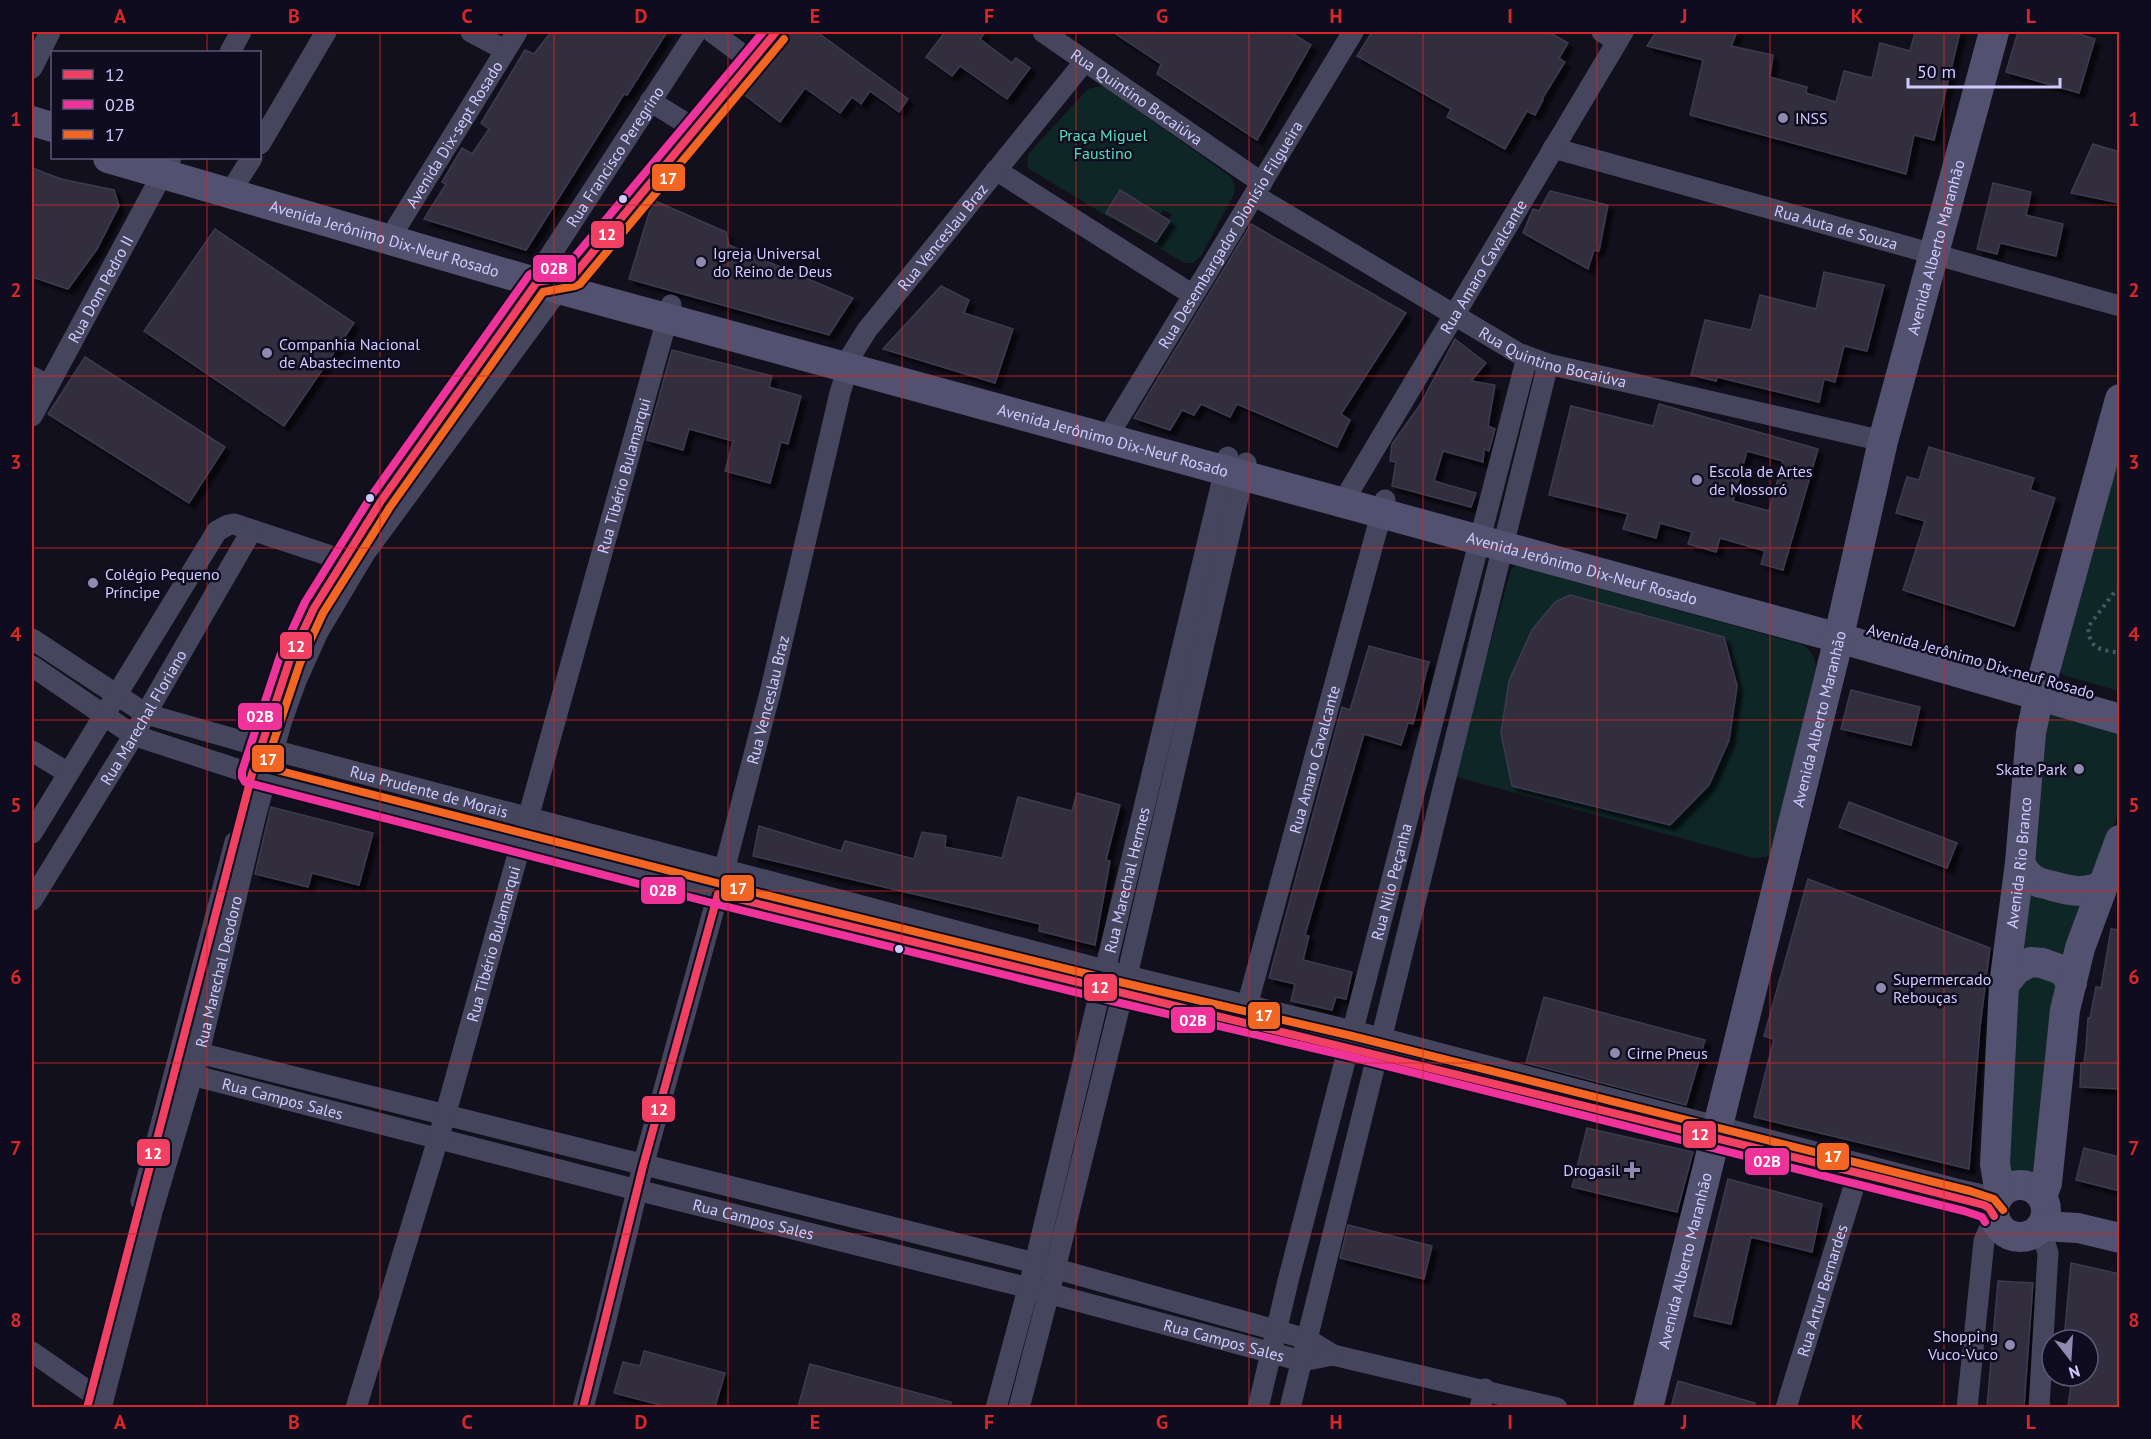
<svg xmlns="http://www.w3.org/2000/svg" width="2151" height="1439" viewBox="0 0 2151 1439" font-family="'PT Sans',sans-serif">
  <defs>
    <filter id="shadow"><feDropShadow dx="5.5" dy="5.5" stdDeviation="1.5" flood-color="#0009"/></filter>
  </defs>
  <rect width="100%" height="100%" fill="#12101c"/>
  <g fill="#0f2626" fill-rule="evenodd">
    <path d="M 1096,87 L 1105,87 L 1231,177 L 1235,186 L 1234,194 L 1201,256 L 1193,263 L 1184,263 L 1028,168 L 1027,160 L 1029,153 L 1088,89 ZM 1120,190 L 1160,215 L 1163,210 L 1172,215 L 1157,242 L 1153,242 L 1106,213 Z"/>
    <polygon points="2119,452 2119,691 2066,676 2060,672 2058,667"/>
    <path d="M 1514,566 L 1518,566 L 1800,644 C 1810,648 1815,657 1816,667 L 1771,856 L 1754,858 L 1453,776 L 1511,570 Z"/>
    <polygon points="2044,711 2119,726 2119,811 2094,878 2090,882 2032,869"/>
    <polygon points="2026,894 2084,900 2066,954 2027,948 2022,946"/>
    <polygon points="2019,973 2060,979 2040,1183 2032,1179 2008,1176"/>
  </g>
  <g fill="#302e3e" stroke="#3d3a50" stroke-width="1.5" fill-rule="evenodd" filter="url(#shadow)">
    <polygon points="551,32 667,32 627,95 624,94 526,250 424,219 446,184 442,182 462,148 472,154 489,129 481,123 525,50 534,54"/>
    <polygon points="788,32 817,32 908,99 899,112 870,91 861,104 852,97 840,113 805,88 780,122 742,93 786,40"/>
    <polygon points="945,32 985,32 980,39 1012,63 1016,58 1030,68 1007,99 960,66 952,76 926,57"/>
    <polygon points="1113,32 1290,32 1311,45 1257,140 1157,74 1161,64"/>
    <polygon points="1372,32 1549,32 1568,43 1559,58 1565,62 1542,99 1543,100 1535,115 1527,111 1505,149 1447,117 1451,109 1357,56"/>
    <polygon points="1656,32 1737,32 1731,46 1773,55 1770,77 1807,87 1806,93 1836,102 1844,71 1872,78 1880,43 1910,51 1915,32 1960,32 1934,140 1914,135 1906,174 1690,115 1703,60 1647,46"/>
    <polygon points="2018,32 2072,32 2095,39 2079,93 2006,72"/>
    <polygon points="2093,144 2120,152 2120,203 2071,193"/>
    <polygon points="32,168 61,179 114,190 119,206 97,249 68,289 32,277"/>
    <polygon points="1993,183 2031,192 2026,215 2063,224 2056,256 2000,243 1997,254 1977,249"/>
    <polygon points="1120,190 1170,221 1156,242 1106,213"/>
    <polygon points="1550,191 1608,205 1599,251 1594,250 1588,269 1523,233 1533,209 1539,211"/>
    <polygon points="653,200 726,232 729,245 853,298 829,335 629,279"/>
    <polygon points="1251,224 1406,313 1341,414 1350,420 1337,447 1237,404 1230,417 1201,404 1194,415 1182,410 1170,430 1134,418"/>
    <polygon points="215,229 354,323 284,426 144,331"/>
    <polygon points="1824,272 1884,285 1867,351 1844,346 1835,382 1824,379 1819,402 1717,377 1716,381 1691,375 1705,320 1751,330 1760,295 1816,309"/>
    <polygon points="941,286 969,300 964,313 1013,329 995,383 883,349"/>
    <polygon points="1455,339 1486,363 1471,381 1495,385 1488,426 1495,429 1489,451 1484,449 1483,462 1443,451 1434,481 1476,493 1471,507 1392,486 1396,462 1390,461 1392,444 1420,405"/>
    <polygon points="672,350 772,376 769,387 801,396 788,444 781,442 770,483 725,471 733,441 689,429 683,450 647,440"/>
    <polygon points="85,357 225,447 189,503 48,414"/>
    <path d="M 1659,404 L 1818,449 L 1783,570 L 1761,564 L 1765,551 L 1720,538 L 1716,552 L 1688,544 L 1692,532 L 1660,523 L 1656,538 L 1623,529 L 1628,514 L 1549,495 L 1571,406 L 1653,426 ZM 1747,451 L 1783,461 L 1769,511 L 1733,501 Z"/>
    <polygon points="1929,447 2034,478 2030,490 2055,498 2014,626 1903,590 1925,521 1896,513 1907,477 1919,480"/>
    <polygon points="1570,595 1724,637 1737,686 1729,740 1709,785 1670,825 1512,786 1501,733 1509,681 1532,630 1555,602"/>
    <polygon points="1369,646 1429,662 1413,724 1408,723 1401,745 1364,734 1305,935 1309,936 1303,960 1352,972 1346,999 1336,997 1332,1010 1291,1001 1295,984 1269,978 1342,707 1350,710"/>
    <polygon points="1851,690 1920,707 1911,745 1841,729"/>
    <polygon points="1077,793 1120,805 1106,860 1110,861 1095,945 1039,931 1040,924 753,856 759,826 841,851 845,841 914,859 922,832 946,836 945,847 1002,858 1018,797 1072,811"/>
    <polygon points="1849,802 1957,843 1947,868 1839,827"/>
    <polygon points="271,807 373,833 359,885 312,873 308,887 255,874"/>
    <polygon points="1808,879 1990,948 1980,1027 1969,1169 1754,1117 1774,1039 1764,1036"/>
    <polygon points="2111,929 2120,930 2120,1089 2080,1087 2081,1063 2084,1063 2086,1048 2088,1018 2090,1018 2096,987 2101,988"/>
    <polygon points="1544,997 1705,1040 1686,1105 1526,1063"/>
    <polygon points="1587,1128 1693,1152 1677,1212 1572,1187"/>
    <polygon points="2084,1148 2120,1157 2120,1191 2076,1180"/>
    <polygon points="1728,1179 1822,1204 1812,1252 1751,1237 1731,1324 1694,1316"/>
    <polygon points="1348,1225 1432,1246 1424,1279 1340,1258"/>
    <polygon points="2071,1263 2120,1274 2120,1407 2068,1407 2072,1376 2088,1376 2088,1340 2064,1340"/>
    <polygon points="1998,1281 2033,1283 2024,1407 1987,1407"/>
    <polygon points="644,1351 725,1373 715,1407 668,1407 614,1393 623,1362 640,1366"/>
    <polygon points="810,1364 951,1402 951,1407 798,1407"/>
    <polygon points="1678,1381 1755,1403 1754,1407 1671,1407"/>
  </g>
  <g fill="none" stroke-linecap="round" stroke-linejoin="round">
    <path stroke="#485764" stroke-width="4" stroke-dasharray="3 4.5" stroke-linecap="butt" d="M 2120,589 L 2116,590 L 2088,627 C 2090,650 2099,649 2120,653"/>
    <g stroke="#45455d" stroke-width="21">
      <polyline points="471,32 505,50"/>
      <polyline points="712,32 751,61"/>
      <path id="s1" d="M 1043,32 L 1262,183"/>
      <polyline points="1602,32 1617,41"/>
      <polyline points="230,52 241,32"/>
      <polyline points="32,68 50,32"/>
      <polyline points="650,101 695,129"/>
      <polyline points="260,144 326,32"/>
      <path id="s2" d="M 1553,148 L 2120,306"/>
      <polyline points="996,170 1193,295"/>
      <polyline points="230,192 252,158"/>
      <path id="s3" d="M 1254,195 L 1518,353 L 1548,364 L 1883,441"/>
      <path id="s4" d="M 390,238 L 517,32"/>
      <polyline points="32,377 48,385"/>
      <path id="s5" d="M 32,416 L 171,158"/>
      <path id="s6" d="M 1109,438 L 1114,426 L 1353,32"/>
      <path id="s7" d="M 1345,503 L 1350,490 L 1623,32"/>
      <path id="s8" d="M 32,639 L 146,714 L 273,750 L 1119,974 L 1381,1038 L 1956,1189 L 1996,1198"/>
      <polyline points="32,666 133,735 252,774 718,894 1498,1084"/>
      <path id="s9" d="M 281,685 C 309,602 362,528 413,457 C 454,398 496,340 537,282 L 542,268 L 696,32"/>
      <polyline points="32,751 68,773"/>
      <polyline points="32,833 217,531 228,525 234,524 355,564"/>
      <path id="s10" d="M 32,900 L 129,743 L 252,530"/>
      <path id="s11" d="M 1244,1017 L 1385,500"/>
      <polyline points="187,1050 1035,1263 1307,1339 1333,1355 1557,1408"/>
      <path id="s12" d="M 180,1072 L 637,1190 L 1029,1288 L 1302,1361 L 1333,1355"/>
      <polyline points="141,1201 235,842"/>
      <polyline points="32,1352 91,1393 103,1399"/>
      <path id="s13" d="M 101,1408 L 152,1212 L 199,1053 L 255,818 L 281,723 L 296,681 L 318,632 L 365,553 L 559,289 L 573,276 L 776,32"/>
      <path id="s14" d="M 356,1408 L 445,1116 L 671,305"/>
      <path id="s15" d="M 583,1408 L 605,1324 L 643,1166 L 718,894 L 771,689 L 840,393 L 852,354 L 867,330 L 1085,61"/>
      <path id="s16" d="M 996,1408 L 1035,1263 L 1228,457"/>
      <polyline points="1019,1408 1055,1269 1127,976 1246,463"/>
      <path id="s17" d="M 1258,1408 L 1288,1281 L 1527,357"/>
      <polyline points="1290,1408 1548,364"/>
      <polyline points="1480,1408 1485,1389"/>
      <path id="s18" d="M 1786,1408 L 1858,1173"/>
      <polyline points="1967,1408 1984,1241 1994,1218"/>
      <polyline points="2039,1408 2048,1253 2040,1228"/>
    </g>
    <g stroke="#535170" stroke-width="30">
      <polyline points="32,121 52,127"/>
      <path id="s19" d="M 108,158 L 559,289 L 1839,638 L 2120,719"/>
      <path d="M 2020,863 C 2025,872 2030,880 2041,883 C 2062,888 2082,897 2102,885"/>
      <polyline points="2004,985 2016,970 2030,962 2042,963 2062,970 2072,983"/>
      <circle cx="2020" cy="1211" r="26"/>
      <path id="s20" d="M 2000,1194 L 1995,1164 L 2004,985 L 2020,863 L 2031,733 L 2042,681 L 2120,399"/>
      <polyline points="2042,1196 2047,1183 2065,1010 2080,948 2120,840"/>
      <polyline points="2042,1226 2078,1228 2120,1238"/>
      <path id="s21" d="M 1648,1408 L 1835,654 L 1883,441 L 1994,32"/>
    </g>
    <g stroke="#0f0c20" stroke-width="12">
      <g id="bus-1">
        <polyline points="87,1408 252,774 290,659 314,608 381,501 537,282 573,276 776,32"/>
        <polyline points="583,1408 643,1166 718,894 1887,1180 1984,1205 1989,1208 1994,1216"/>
      </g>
    </g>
    <g stroke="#0f0c20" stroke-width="12">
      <polyline id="bus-2" points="763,32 567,266 534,272 529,275 372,495 305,602 280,656 242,771 242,777 245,782 716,904 1120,1003 1347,1056 1964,1211 1982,1217 1985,1222"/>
    </g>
    <g stroke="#0f0c20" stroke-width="12">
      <polyline id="bus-3" points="784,39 580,284 575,286 543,292 390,507 323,613 300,663 265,767 721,884 1124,983 1352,1036 1970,1191 1994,1199 2003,1210"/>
    </g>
    <use href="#bus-1" stroke="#f24062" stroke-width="8"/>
    <use href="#bus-2" stroke="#ef339a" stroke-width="8"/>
    <use href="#bus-3" stroke="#f26522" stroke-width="8"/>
  </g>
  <path fill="none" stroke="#d62828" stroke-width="1.5" stroke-opacity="0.55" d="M 207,32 L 207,52M 380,32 L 380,1408M 554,32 L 554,1408M 728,32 L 728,1408M 902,32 L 902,1408M 1076,32 L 1076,1408M 1249,32 L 1249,1408M 1423,32 L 1423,1408M 1597,32 L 1597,1408M 1770,32 L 1770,1408M 1944,32 L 1944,1408M 207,158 L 207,1408M 32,205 L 2120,205M 32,376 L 2120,376M 32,548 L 2120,548M 32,720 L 2120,720M 32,891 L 2120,891M 32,1063 L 2120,1063M 32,1234 L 2120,1234"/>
  <g fill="#8e8ab0" stroke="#0f0c20" stroke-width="2">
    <circle cx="1783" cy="118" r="6"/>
    <circle cx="701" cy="262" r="6"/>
    <circle cx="267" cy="353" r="6"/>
    <circle cx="1697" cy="480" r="6"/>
    <circle cx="93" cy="583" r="6"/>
    <circle cx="2079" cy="769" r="6"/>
    <circle cx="1881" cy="988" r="6"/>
    <circle cx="1615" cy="1053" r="6"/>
    <path d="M1629 1161h6v6h6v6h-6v6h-6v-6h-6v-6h6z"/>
    <circle cx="2010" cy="1345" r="6"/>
  </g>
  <g fill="#d0cbff" stroke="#0f0c20" stroke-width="2">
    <circle cx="623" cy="199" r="5"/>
    <circle cx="370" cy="498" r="5"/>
    <circle cx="899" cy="949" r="5"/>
  </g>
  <g text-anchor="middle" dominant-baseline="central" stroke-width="5" stroke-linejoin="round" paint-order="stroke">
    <g font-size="16" fill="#d0cbff" stroke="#0f0c20">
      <text stroke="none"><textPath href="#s1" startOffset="114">Rua Quintino Bocaiúva</textPath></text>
      <text stroke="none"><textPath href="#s4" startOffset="122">Avenida Dix-sept Rosado</textPath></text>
      <text stroke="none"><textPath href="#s9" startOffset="627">Rua Francisco Peregrino</textPath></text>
      <text stroke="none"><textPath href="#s2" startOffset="294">Rua Auta de Souza</textPath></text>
      <text stroke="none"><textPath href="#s6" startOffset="237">Rua Desembargador Dionísio Filgueira</textPath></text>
      <text stroke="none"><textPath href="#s19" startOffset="288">Avenida Jerônimo Dix-Neuf Rosado</textPath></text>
      <text stroke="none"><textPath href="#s15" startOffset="1236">Rua Venceslau Braz</textPath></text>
      <text stroke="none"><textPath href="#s21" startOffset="1196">Avenida Alberto Maranhão</textPath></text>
      <text stroke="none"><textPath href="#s7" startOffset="274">Rua Amaro Cavalcante</textPath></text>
      <text stroke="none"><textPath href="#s5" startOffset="144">Rua Dom Pedro II</textPath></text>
      <text stroke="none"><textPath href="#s3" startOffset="342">Rua Quintino Bocaiúva</textPath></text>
      <text stroke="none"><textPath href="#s19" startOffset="1044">Avenida Jerônimo Dix-Neuf Rosado</textPath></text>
      <text stroke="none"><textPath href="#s14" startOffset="970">Rua Tibério Bulamarqui</textPath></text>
      <text stroke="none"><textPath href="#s19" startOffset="1530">Avenida Jerônimo Dix-Neuf Rosado</textPath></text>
      <text transform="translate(1981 661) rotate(16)">Avenida Jerônimo Dix-neuf Rosado</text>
      <text stroke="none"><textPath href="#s15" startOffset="732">Rua Venceslau Braz</textPath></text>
      <text stroke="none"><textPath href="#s10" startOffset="214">Rua Marechal Floriano</textPath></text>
      <text stroke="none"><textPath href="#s21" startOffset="710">Avenida Alberto Maranhão</textPath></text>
      <text stroke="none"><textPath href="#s11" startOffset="267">Rua Amaro Cavalcante</textPath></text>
      <text stroke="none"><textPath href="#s8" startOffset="430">Rua Prudente de Morais</textPath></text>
      <text stroke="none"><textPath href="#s20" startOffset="333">Avenida Rio Branco</textPath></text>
      <text stroke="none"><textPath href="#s16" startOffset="544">Rua Marechal Hermes</textPath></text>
      <text stroke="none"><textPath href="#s17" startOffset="543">Rua Nilo Peçanha</textPath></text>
      <text stroke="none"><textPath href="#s14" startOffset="484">Rua Tibério Bulamarqui</textPath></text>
      <text stroke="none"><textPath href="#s13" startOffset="452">Rua Marechal Deodoro</textPath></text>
      <text stroke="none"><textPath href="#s12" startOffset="106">Rua Campos Sales</textPath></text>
      <text stroke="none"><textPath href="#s12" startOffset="592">Rua Campos Sales</textPath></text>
      <text stroke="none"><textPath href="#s21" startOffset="152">Avenida Alberto Maranhão</textPath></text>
      <text stroke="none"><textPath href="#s18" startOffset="123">Rua Artur Bernardes</textPath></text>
      <text stroke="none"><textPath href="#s12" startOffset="1078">Rua Campos Sales</textPath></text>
    </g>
    <g font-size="16" fill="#d0cbff" stroke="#0f0c20" text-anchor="start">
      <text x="1795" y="118">INSS</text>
      <text x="713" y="253">Igreja Universal<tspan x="713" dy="18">do Reino de Deus</tspan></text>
      <text x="279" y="344">Companhia Nacional<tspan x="279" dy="18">de Abastecimento</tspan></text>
      <text x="1709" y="471">Escola de Artes<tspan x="1709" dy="18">de Mossoró</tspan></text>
      <text x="105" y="574">Colégio Pequeno<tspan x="105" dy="18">Príncipe</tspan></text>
      <text x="2067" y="769" text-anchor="end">Skate Park</text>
      <text x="1893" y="979">Supermercado<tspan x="1893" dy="18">Rebouças</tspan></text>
      <text x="1627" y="1053">Cirne Pneus</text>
      <text x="1620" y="1170" text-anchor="end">Drogasil</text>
      <text x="1998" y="1336" text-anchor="end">Shopping<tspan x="1998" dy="18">Vuco-Vuco</tspan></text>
    </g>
    <g font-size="16" fill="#55e1bb" stroke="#0f0c20">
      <text x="1103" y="135">Praça Miguel<tspan x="1103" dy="18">Faustino</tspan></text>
    </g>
  </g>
  <g stroke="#0f0c20" stroke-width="2">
    <rect x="651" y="163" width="35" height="29" rx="6" fill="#f26522"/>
    <rect x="590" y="220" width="35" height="29" rx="6" fill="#f24062"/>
    <rect x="532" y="254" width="45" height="29" rx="6" fill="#ef339a"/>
    <rect x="279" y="631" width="34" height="29" rx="6" fill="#f24062"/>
    <rect x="237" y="702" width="46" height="29" rx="6" fill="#ef339a"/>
    <rect x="251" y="744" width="34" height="29" rx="6" fill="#f26522"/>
    <rect x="720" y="874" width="35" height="28" rx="6" fill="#f26522"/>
    <rect x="640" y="876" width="46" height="29" rx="6" fill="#ef339a"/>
    <rect x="1083" y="973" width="35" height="29" rx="6" fill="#f24062"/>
    <rect x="1247" y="1001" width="34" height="29" rx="6" fill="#f26522"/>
    <rect x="1170" y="1006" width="46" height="28" rx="6" fill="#ef339a"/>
    <rect x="641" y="1095" width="35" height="28" rx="6" fill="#f24062"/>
    <rect x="1682" y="1120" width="35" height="29" rx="6" fill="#f24062"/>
    <rect x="136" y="1138" width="35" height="29" rx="6" fill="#f24062"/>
    <rect x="1816" y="1142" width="34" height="29" rx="6" fill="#f26522"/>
    <rect x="1744" y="1147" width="46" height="29" rx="6" fill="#ef339a"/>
  </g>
  <g font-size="16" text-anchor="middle" font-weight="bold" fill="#fff">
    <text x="668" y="184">17</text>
    <text x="607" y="240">12</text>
    <text x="554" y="274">02B</text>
    <text x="296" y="652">12</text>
    <text x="260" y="722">02B</text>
    <text x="268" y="765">17</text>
    <text x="738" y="894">17</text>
    <text x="663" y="896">02B</text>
    <text x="1100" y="993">12</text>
    <text x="1264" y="1021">17</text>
    <text x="1193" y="1026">02B</text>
    <text x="659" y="1115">12</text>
    <text x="1700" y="1140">12</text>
    <text x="153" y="1159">12</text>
    <text x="1833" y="1162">17</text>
    <text x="1767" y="1167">02B</text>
  </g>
  <rect width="2151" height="1439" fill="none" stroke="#0f0c20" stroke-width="66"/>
  <rect x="51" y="51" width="210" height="108" fill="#0f0c20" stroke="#5c5879" stroke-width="1.5"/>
  <rect x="63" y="70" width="30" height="9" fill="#f24062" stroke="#5c5879" stroke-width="1.5"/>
  <text x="105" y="81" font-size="18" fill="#d0cbff">12</text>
  <rect x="63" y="100" width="30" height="9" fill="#ef339a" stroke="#5c5879" stroke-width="1.5"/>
  <text x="105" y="111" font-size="18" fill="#d0cbff">02B</text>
  <rect x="63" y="130" width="30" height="9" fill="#f26522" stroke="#5c5879" stroke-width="1.5"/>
  <text x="105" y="141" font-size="18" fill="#d0cbff">17</text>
  <g transform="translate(2070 1358) rotate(163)"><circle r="28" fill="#0f0c20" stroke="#5c5879" stroke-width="1.5"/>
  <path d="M0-4.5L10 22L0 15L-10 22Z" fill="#8e8ab0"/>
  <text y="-9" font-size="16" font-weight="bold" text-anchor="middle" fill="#d0cbff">N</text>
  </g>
  <path d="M1908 78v9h152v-9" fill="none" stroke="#d0cbff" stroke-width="3"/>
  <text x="1917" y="78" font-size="18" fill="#d0cbff" stroke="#0f0c20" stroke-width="4.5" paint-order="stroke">50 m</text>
  <rect x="33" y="33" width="2085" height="1373" fill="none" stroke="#d62828" stroke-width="2"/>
  <g font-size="20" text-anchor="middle" font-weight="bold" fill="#d62828">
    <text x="120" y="23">A</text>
    <text x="294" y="23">B</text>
    <text x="467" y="23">C</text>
    <text x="641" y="23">D</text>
    <text x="815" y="23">E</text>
    <text x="989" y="23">F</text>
    <text x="1162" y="23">G</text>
    <text x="1336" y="23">H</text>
    <text x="1510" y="23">I</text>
    <text x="1684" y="23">J</text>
    <text x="1857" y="23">K</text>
    <text x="2031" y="23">L</text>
    <text x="16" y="126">1</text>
    <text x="2134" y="126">1</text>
    <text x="16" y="297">2</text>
    <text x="2134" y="297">2</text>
    <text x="16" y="469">3</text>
    <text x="2134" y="469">3</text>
    <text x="16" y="641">4</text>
    <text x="2134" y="641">4</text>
    <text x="16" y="812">5</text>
    <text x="2134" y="812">5</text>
    <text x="16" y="984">6</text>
    <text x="2134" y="984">6</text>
    <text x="16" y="1155">7</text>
    <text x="2134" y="1155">7</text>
    <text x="16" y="1327">8</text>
    <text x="2134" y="1327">8</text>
    <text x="120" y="1429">A</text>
    <text x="294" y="1429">B</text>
    <text x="467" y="1429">C</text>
    <text x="641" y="1429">D</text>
    <text x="815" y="1429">E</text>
    <text x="989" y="1429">F</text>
    <text x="1162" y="1429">G</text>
    <text x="1336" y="1429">H</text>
    <text x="1510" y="1429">I</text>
    <text x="1684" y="1429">J</text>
    <text x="1857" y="1429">K</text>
    <text x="2031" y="1429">L</text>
  </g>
</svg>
